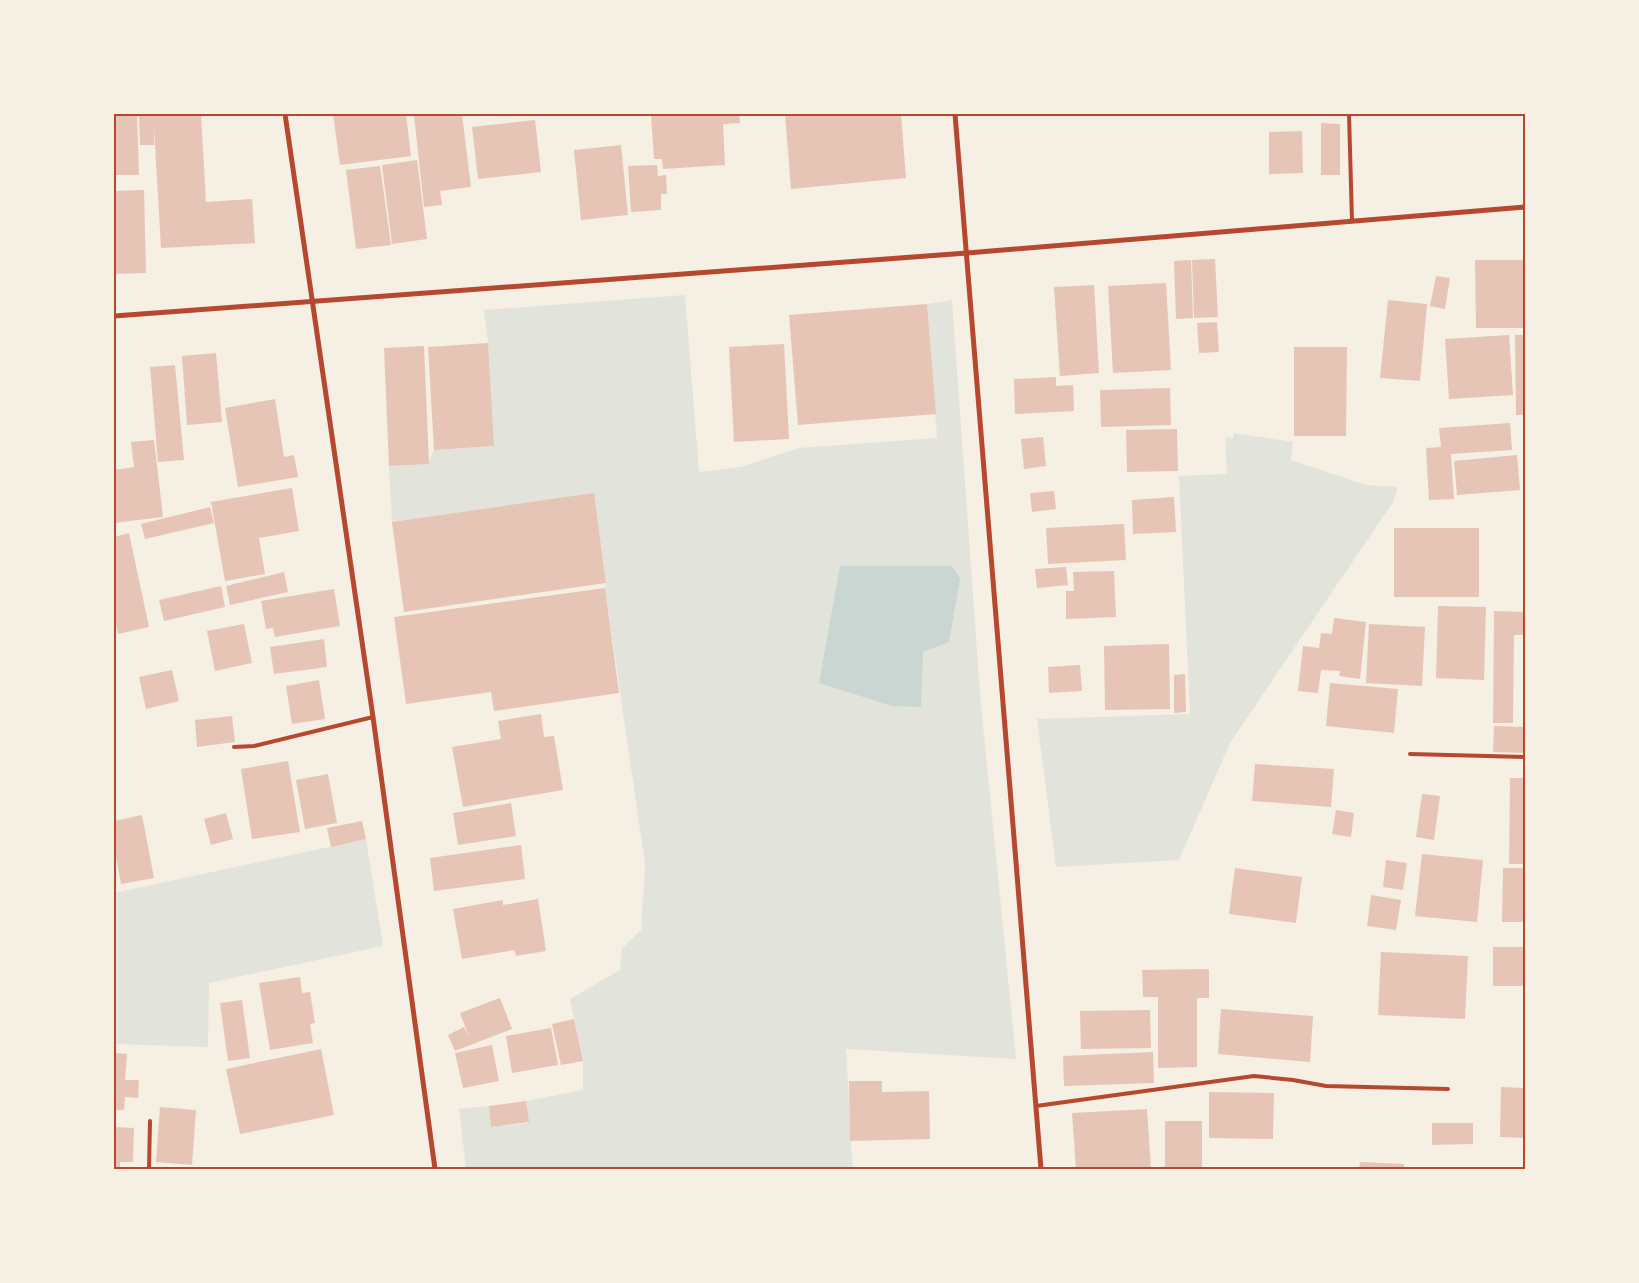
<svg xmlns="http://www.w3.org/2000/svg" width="1639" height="1283" viewBox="0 0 1639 1283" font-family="'Open Sans',sans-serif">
  <rect width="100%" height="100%" fill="#f6efe4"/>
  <g fill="#e2e4dc" fill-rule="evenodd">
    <path d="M 685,295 L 699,472 L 741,467 L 799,448 L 937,438 L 927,304 L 952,300 L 980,694 L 1016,1059 L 846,1049 C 849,1089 849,1129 853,1169 L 466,1169 L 459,1109 L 489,1106 L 491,1127 L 528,1123 L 526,1101 L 583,1090 L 583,1061 L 570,999 L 620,970 L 622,948 L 641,930 L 645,864 L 605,588 L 606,583 L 594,494 L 392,522 L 389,466 L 428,464 L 434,450 L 493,446 L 488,343 L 484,310 ZM 840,566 L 952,566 L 949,641 L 923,652 Z"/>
    <polygon points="1234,433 1293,442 1291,460 1366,485 1398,487 1393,502 1230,743 1179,860 1056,867 1037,719 1190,714 1179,476 1227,474 1225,437 1233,438"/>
    <polygon points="366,839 383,946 209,983 208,1047 114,1044 114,893"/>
  </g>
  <polygon fill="#c9d6d2" points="840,566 952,566 960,579 949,642 923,652 921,707 892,706 819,683"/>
  <g fill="#e6c5b7">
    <polygon points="114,114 137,114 139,175 116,175"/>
    <polygon points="139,114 201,114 206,202 252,199 255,243 161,248 154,128 154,145 140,145"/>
    <polygon points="333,114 406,114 411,156 340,165"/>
    <polygon points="429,114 462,114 471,187 440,191 442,205 424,207 414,115"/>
    <polygon points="651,114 739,114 740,123 723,124 725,165 663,169 662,159 654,159"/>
    <polygon points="785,114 901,114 906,178 791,189"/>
    <polygon points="535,120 541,172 478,179 472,127"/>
    <polygon points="1321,123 1340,124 1340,175 1321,175"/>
    <polygon points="1302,131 1303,173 1269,174 1269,132"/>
    <polygon points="621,145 628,215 581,220 574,150"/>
    <polygon points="417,160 427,239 392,244 382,165"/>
    <polygon points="657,165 658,176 666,175 667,194 661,194 661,210 631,212 628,166"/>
    <polygon points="380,166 391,245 356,249 346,170"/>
    <polygon points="144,190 146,273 114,274 114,191"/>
    <polygon points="1215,259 1218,317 1194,318 1192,260"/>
    <polygon points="1191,260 1193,318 1176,319 1174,261"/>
    <polygon points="1475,260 1525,260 1525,328 1476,328"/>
    <polygon points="1436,276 1450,278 1445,309 1430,306"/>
    <polygon points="1166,283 1171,370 1113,373 1108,286"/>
    <polygon points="1094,285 1099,373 1060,376 1054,287"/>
    <polygon points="1388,300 1427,304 1420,381 1380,378"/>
    <polygon points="927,304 936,414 798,425 789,315"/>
    <polygon points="1217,322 1219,352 1199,353 1197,323"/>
    <polygon points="1509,335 1513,395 1449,399 1445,339"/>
    <polygon points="1515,335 1525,335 1525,415 1516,415"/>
    <polygon points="488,343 494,446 434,450 428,347"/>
    <polygon points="784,344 789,439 734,442 729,347"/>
    <polygon points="424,346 429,464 389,466 384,348"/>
    <polygon points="1294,347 1347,347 1346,436 1294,436"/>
    <polygon points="216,353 222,422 187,425 182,356"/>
    <polygon points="175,365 184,460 158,462 150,367"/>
    <polygon points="1056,377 1056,386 1073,385 1074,411 1015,414 1014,379"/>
    <polygon points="1170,388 1171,425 1101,427 1100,390"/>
    <polygon points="275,399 284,457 294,455 298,477 238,487 225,408"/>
    <polygon points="1510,423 1512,450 1451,454 1454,499 1429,500 1426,448 1441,447 1439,428"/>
    <polygon points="1177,429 1178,471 1127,472 1126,430"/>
    <polygon points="1043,437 1046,466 1024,469 1021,439"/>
    <polygon points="154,440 163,517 114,523 114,470 134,467 131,442"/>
    <polygon points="1517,455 1520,490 1457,495 1454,461"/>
    <polygon points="292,488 299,531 259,538 265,574 225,581 211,502"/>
    <polygon points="1054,491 1056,509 1032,512 1030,493"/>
    <polygon points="594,493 606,583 404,612 392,522"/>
    <polygon points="1174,497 1176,532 1133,534 1132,500"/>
    <polygon points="210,507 214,523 145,539 141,524"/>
    <polygon points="1124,524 1126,560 1048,564 1046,528"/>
    <rect x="1394" y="528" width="85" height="69"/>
    <polygon points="129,533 149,627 118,634 114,614 114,537"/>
    <polygon points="1066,567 1068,585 1037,588 1035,569"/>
    <polygon points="1114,571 1116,617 1066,619 1066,591 1074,591 1073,572"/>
    <polygon points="284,572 288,592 230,605 226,586"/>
    <polygon points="221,586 225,607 164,621 159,600"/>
    <polygon points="605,588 619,693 494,711 491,692 406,704 394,617"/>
    <polygon points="334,589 340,626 275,637 273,628 266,629 261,601"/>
    <polygon points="1438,606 1486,607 1484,680 1436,678"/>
    <polygon points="1494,611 1525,612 1525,635 1514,635 1513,723 1493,723"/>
    <polygon points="1334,618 1366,622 1360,679 1339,676 1340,671 1321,670 1318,693 1298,691 1303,646 1319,648 1321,633 1332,634"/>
    <polygon points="244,624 252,663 215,671 207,631"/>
    <polygon points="1369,624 1425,627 1422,686 1366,683"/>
    <polygon points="324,639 327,667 274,674 270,647"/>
    <polygon points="1169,644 1170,709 1105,710 1104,646"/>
    <polygon points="1080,665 1082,691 1049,693 1048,667"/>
    <polygon points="172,670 179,701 146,709 139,677"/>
    <polygon points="1185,674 1186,712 1174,713 1174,675"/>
    <polygon points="319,680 325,719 292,724 286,686"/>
    <polygon points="1330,683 1398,689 1394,733 1326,726"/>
    <polygon points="541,714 544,737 554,736 563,790 463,807 452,747 501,739 498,721"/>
    <polygon points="232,716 235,742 197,747 195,720"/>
    <polygon points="1494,726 1525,727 1525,753 1493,752"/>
    <polygon points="288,761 300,832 252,839 241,769"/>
    <polygon points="1255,764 1334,769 1331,807 1252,801"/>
    <polygon points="328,774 337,823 305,829 296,780"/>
    <polygon points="1510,778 1525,778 1525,864 1509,864"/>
    <polygon points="1422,794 1440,796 1434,840 1416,837"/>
    <polygon points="511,803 516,836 458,845 453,813"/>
    <polygon points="1336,810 1354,813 1351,837 1332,834"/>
    <polygon points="226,813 233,839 211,845 204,819"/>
    <polygon points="142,815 154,878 121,884 114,845 114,821"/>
    <polygon points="362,821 366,839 331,847 327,828"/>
    <polygon points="521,845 525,879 434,891 430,858"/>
    <polygon points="1422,854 1483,860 1477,922 1415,916"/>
    <polygon points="1386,860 1407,863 1403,890 1383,887"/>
    <polygon points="1235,868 1302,877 1296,923 1229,914"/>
    <polygon points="1503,868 1525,868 1525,922 1502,922"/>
    <polygon points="1371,895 1401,900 1396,930 1367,926"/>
    <polygon points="538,899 546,951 516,956 514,950 462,959 453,909 503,900 503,905"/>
    <rect x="1493" y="947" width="32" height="39"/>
    <polygon points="1381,952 1468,956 1465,1019 1378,1015"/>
    <polygon points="1209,969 1209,998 1197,998 1197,1067 1158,1068 1158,997 1143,997 1142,970"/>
    <polygon points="300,977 302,993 310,992 315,1023 310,1024 313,1043 270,1050 259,983"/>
    <polygon points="500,998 512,1029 455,1051 448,1035 464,1027 469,1037 460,1013"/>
    <polygon points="242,1000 250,1058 228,1061 220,1003"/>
    <polygon points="1221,1009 1313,1016 1310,1062 1218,1054"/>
    <polygon points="1150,1010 1151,1048 1081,1049 1080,1011"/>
    <polygon points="574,1019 583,1061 561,1065 552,1024"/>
    <polygon points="551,1028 558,1065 512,1073 506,1036"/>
    <polygon points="492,1045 499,1081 463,1088 455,1053"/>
    <polygon points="321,1049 334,1115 240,1134 226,1069"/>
    <polygon points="1153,1052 1154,1083 1064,1086 1063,1056"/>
    <polygon points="114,1053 127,1054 125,1080 139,1080 138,1098 125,1097 124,1110 114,1110"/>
    <polygon points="849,1081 882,1081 882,1092 929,1091 930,1139 850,1141"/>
    <polygon points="1501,1087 1525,1088 1525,1138 1500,1137"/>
    <polygon points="1209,1092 1274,1093 1273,1139 1209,1138"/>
    <polygon points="526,1101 529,1122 491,1127 489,1106"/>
    <polygon points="160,1107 196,1110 192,1165 156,1162"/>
    <polygon points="1147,1109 1151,1169 1076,1169 1072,1113"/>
    <rect x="1165" y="1121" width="37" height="48"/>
    <polygon points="1432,1123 1473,1123 1473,1144 1432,1145"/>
    <polygon points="114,1127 134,1128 133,1162 120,1162 120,1169 114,1169"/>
    <polygon points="1360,1162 1404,1164 1404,1169 1359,1169"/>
  </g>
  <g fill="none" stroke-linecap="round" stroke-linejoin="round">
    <g stroke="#b5482f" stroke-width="4">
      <polyline points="1349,114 1352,221"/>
      <polyline points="234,747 254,746 373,717"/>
      <polyline points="1410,754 1525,757"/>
      <polyline points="1036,1106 1254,1076 1293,1080 1326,1086 1448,1089"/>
      <polyline points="149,1169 150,1121"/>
    </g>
    <g stroke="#b5482f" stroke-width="5">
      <polyline points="285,114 373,717 435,1169"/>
      <polyline points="955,114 1041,1169"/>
      <polyline points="114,316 967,253 1525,207"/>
    </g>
  </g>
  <rect width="1639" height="1283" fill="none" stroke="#f6efe4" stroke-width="230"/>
  <rect x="115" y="115" width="1409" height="1053" fill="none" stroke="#b5482f" stroke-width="2"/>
</svg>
